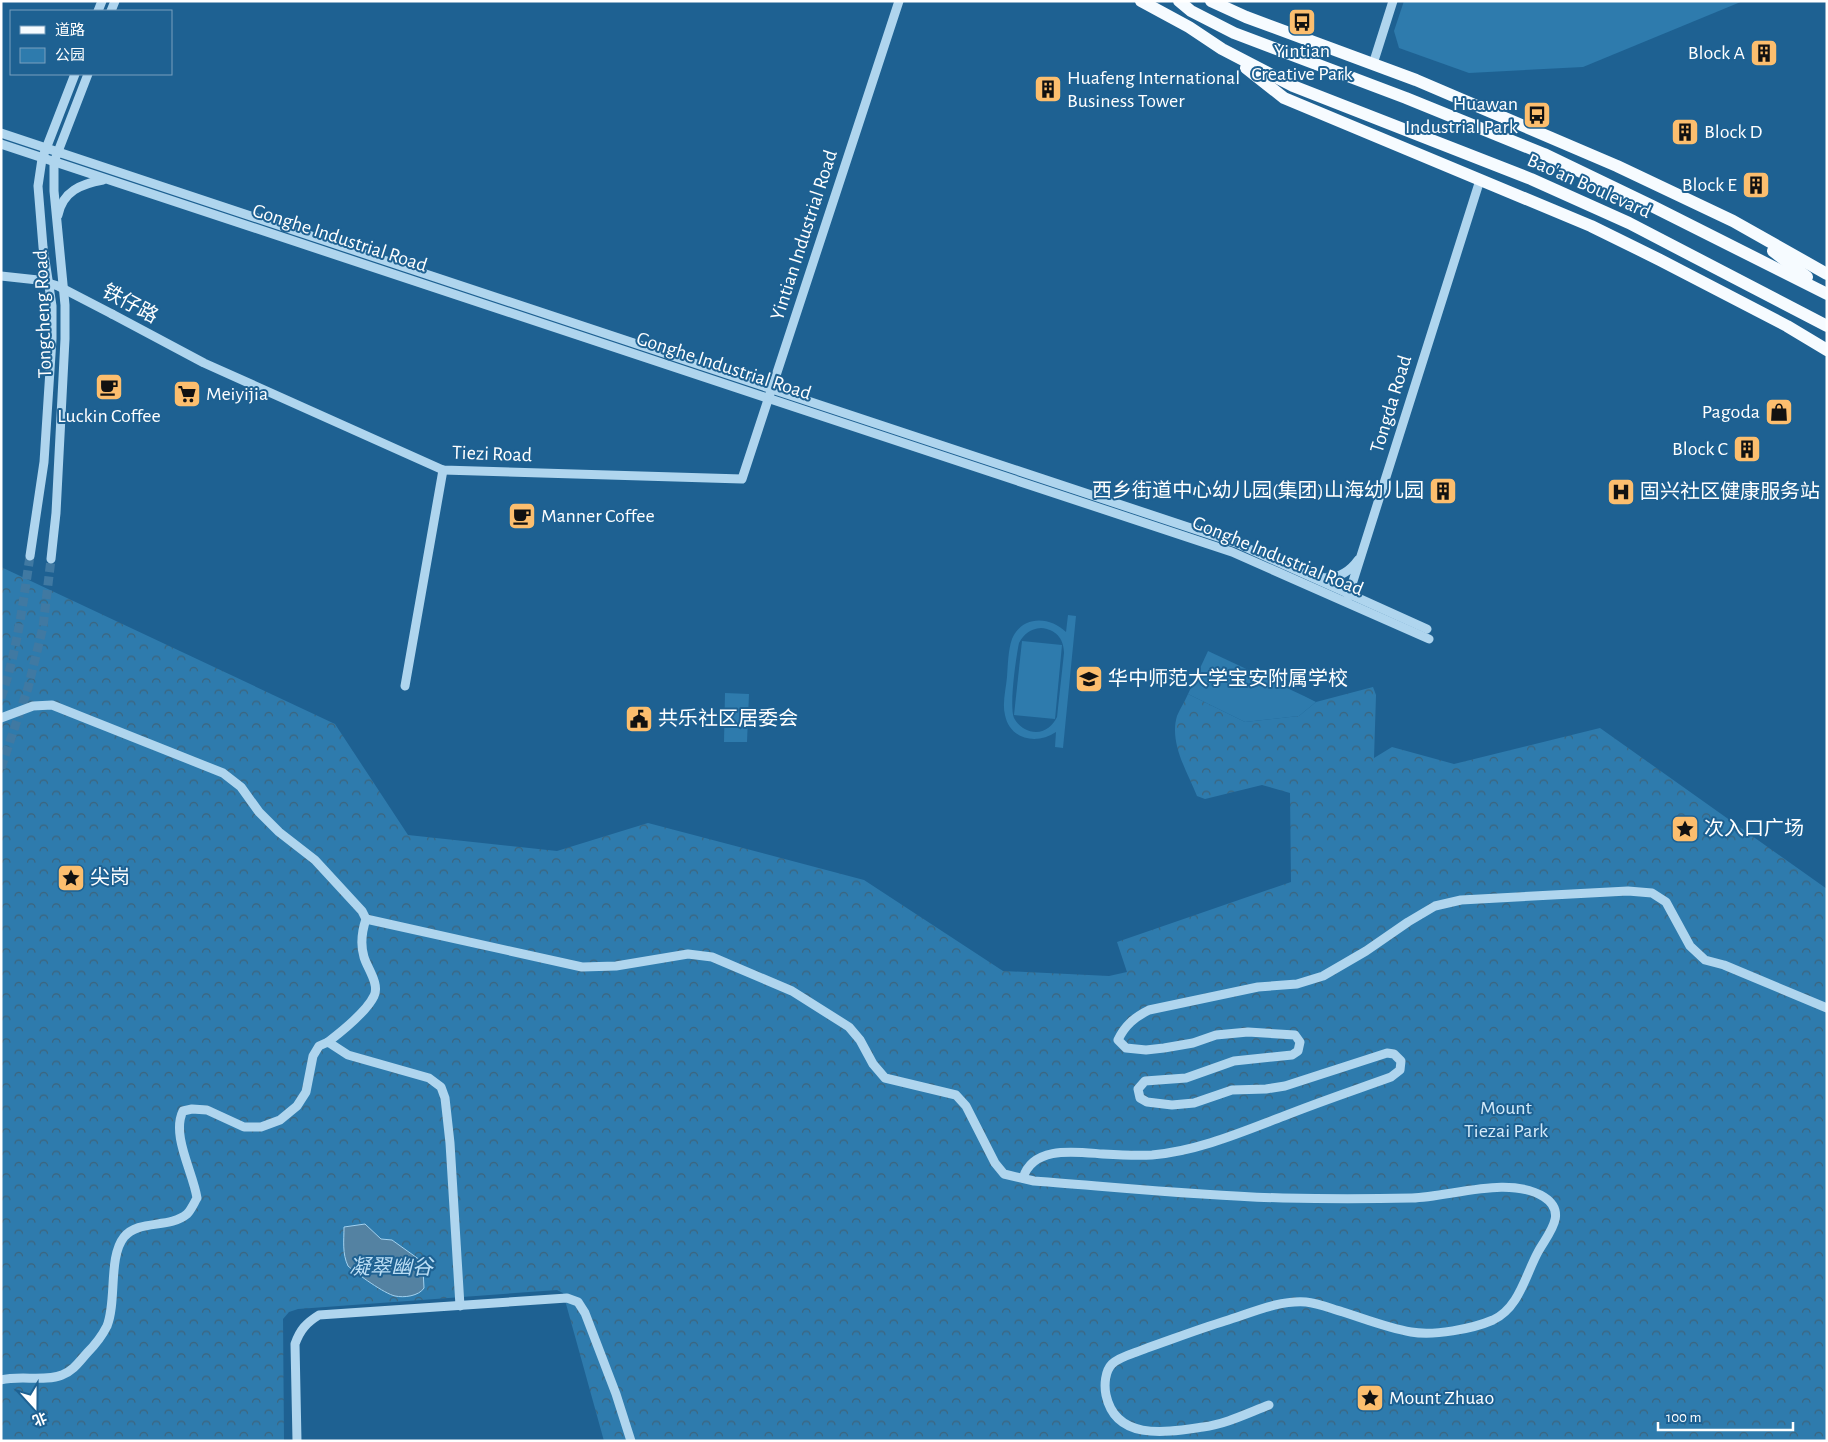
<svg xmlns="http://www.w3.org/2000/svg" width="1828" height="1442" viewBox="0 0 1828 1442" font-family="'Alegreya Sans','Noto Sans SC',sans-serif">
  <defs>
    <pattern id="forest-crowns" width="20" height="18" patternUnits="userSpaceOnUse" patternTransform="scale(1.25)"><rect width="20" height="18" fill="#2e7bad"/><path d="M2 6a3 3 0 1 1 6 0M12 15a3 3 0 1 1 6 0" fill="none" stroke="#3d647c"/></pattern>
  </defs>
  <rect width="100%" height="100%" fill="#1e6192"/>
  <g fill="#2e7bad" fill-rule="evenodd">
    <polygon points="1404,1 1743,1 1583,67 1469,73 1399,48 1394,31"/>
    <path d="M 1068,615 L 1076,616 L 1063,748 L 1055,747 L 1056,732 C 1037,745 1010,740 1005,715 C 1002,703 1006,689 1007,677 C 1008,665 1008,650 1012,639 C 1022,615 1050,616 1066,632 ZM 1041,628 C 1055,629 1064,638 1064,653 L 1057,717 C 1053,725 1046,732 1036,732 C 1027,732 1018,726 1014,718 C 1009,706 1016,657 1019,643 C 1024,634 1030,629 1041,628 Z"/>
    <polygon points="1022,641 1062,645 1055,719 1014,715"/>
    <polygon points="1208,651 1304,696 1316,702 1299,716 1245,722 1188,694"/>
    <polygon points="725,693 749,694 747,742 724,742"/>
  </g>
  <path fill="url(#forest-crowns)" d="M 1,567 L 335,724 L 408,835 L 557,851 L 648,823 L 864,880 L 1003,971 L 1109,976 L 1127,972 L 1117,942 L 1291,882 L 1290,793 L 1262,785 L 1205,799 L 1197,796 C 1187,771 1169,743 1177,716 C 1180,709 1185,701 1188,694 L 1245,722 L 1299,716 L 1316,702 L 1373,687 L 1376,695 L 1374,758 L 1392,747 L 1454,764 L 1600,728 L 1827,889 L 1827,1441 L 604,1441 L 563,1293 L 557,1290 L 298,1309 L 289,1312 L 283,1319 L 284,1441 L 1,1441 Z"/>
  <path fill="#5482a2" stroke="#a2d1ef" d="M 365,1224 L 381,1239 L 392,1240 L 420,1260 L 423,1269 L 424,1288 C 419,1296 404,1298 395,1296 C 385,1294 357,1274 348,1266 C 342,1253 344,1241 344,1227 Z"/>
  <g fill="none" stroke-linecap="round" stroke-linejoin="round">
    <g stroke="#4079a2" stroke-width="9" stroke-dasharray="9 4.5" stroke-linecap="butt">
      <path d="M 1,698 C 17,652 23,603 30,556"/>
      <polyline points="1,768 28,688 43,627 51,559"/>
    </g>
    <g stroke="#afd5ee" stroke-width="9">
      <polyline points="98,11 102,1"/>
      <polyline points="111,11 115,1"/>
      <polyline points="1373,64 1393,1"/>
      <polyline points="1,133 1236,543 1427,629"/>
      <polyline points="1,144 1232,552 1429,639"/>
      <path d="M 58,215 C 63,191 81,184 103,180"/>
      <polyline points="1,276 38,280"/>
      <polyline points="112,314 204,363 443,470 742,479 899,1"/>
      <polyline points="30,556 44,462 52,339 52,306 43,247 38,186 42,159 75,74"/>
      <polyline points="51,559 56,513 65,339 65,305 54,191 54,162 88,74"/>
      <path d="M 1317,577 C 1334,580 1348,574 1358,560"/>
      <polyline points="1348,597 1480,180"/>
      <polyline points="405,686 443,470"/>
      <path d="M 1,718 L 33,706 L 52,705 L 223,773 L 241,787 L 259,812 L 279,832 L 315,860 L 362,911 L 366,919 C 362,931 360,944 364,957 C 367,968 380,984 374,996 C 367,1011 341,1032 328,1042"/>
      <path d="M 366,919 L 582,967 L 616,966 L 688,954 L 712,957 L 792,991 L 849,1027 L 860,1040 L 873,1064 L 885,1078 L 956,1095 L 966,1106 L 995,1163 L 1004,1174 L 1034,1181 C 1117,1187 1200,1196 1283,1198 C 1326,1199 1369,1199 1412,1198 C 1451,1197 1509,1175 1544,1197 C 1569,1213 1547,1235 1538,1252 C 1525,1276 1519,1308 1493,1320 C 1472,1329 1434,1336 1411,1332 C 1388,1328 1365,1319 1343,1312 C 1332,1309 1318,1303 1306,1302 C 1279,1300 1251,1313 1225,1321 C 1199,1329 1173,1339 1147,1348 C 1136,1353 1120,1356 1112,1364 C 1105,1371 1104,1385 1106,1395 C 1116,1442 1168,1432 1203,1427 C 1226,1424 1248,1413 1269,1405"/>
      <path d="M 1023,1178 C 1033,1145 1076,1152 1103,1154 C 1119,1155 1136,1156 1152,1155 C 1198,1151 1242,1132 1284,1116 C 1319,1102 1355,1090 1391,1077 L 1400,1070 L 1401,1061 L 1394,1054 L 1387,1053 L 1285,1086 L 1266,1089 L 1232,1090 L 1194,1103 L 1172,1105 L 1147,1102 L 1140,1098 L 1138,1089 L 1145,1081 L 1186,1078 L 1234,1061 L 1292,1055 L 1298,1051 L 1300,1042 L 1295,1035 L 1248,1032 L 1216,1035 L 1193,1043 L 1164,1048 L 1146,1050 L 1126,1048 L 1118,1040 C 1125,1025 1135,1017 1149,1010 L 1258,987 L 1297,984 L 1323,976 L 1366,951 L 1408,922 L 1435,906 L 1461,900 L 1628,891 L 1652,893 L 1666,902 L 1690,946 L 1705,960 L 1724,965 L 1827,1008"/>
      <path d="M 1,1380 C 20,1375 45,1382 62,1375 C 73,1371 79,1362 87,1353 C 95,1345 102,1336 107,1326 C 117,1301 108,1257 124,1237 C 139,1219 169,1229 187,1214 C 191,1210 194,1203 197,1198 C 193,1172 171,1135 183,1111 L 192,1109 L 207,1110 L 244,1127 L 261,1127 L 280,1120 L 297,1106 L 306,1092 L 313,1056 L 319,1046 L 328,1042 L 348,1055 L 429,1078 L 441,1087 L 445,1098 L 450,1143 L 460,1306"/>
      <path d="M 297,1441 L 295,1344 C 300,1330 306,1323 319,1315 L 567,1298 L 578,1302 L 585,1313 L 616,1394 L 631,1441"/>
    </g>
    <g stroke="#f6fbff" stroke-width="12">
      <polyline points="1141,1 1189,27 1222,49 1293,86 1531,179 1629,223 1827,326"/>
      <polyline points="1179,1 1191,11 1234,33 1406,98 1544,154 1652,206 1827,294"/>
      <polyline points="1211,1 1246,17 1416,80 1617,166 1733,221 1827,274"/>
      <polyline points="1246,68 1284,98 1591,226 1660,260 1787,326 1827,350"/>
      <polyline points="1773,251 1807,277"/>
    </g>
    <polyline stroke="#afd5ee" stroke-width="9" points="38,280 58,286 112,314"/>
  </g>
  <defs>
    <g id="bus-square" transform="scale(1.4375)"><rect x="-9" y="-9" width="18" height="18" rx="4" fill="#fcbe6e" stroke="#1e6192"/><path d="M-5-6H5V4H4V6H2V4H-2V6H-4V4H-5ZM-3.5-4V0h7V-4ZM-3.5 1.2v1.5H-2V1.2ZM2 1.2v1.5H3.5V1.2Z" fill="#111"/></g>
    <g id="building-square" transform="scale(1.4375)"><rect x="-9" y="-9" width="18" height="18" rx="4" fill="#fcbe6e" stroke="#1e6192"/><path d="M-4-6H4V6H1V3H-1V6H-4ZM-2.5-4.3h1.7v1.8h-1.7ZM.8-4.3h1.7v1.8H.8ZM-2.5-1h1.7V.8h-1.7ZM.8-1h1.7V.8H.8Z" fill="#111"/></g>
    <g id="cafe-square" transform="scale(1.4375)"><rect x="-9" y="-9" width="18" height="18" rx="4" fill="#fcbe6e" stroke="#1e6192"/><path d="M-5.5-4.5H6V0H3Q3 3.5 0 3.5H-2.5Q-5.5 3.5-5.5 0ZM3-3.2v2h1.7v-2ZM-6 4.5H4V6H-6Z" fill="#111"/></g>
    <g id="supermarket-square" transform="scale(1.4375)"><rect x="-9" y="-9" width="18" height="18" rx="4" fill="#fcbe6e" stroke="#1e6192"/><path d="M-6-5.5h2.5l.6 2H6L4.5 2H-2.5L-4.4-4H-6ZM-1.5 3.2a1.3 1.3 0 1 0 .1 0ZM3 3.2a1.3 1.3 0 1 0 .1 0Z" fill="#111"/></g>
    <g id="shop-square" transform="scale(1.4375)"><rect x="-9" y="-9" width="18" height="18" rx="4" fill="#fcbe6e" stroke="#1e6192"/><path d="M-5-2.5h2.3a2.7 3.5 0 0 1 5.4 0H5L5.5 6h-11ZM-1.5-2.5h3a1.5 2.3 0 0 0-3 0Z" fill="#111"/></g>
    <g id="hospital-square" transform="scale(1.4375)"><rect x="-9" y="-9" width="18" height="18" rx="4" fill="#fcbe6e" stroke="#1e6192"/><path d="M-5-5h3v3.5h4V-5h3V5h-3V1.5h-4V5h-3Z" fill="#111"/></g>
    <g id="school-square" transform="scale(1.4375)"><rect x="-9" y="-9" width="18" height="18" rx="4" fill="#fcbe6e" stroke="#1e6192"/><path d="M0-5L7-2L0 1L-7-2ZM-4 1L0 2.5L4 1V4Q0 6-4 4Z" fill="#111"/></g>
    <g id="civic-square" transform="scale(1.4375)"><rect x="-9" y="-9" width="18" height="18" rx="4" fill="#fcbe6e" stroke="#1e6192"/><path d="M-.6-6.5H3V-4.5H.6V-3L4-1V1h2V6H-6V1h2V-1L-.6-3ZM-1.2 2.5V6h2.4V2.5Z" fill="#111"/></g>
    <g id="sight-square" transform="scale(1.4375)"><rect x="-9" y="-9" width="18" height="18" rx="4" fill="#fcbe6e" stroke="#1e6192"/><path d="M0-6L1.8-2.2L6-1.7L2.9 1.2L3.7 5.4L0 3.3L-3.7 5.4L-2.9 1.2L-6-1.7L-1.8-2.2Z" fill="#111"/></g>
  </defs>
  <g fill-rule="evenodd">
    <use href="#bus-square" x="1302" y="22"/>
    <use href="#building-square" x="1764" y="53"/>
    <use href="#building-square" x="1048" y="89"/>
    <use href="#bus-square" x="1537" y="115"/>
    <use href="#building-square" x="1685" y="132"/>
    <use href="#building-square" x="1756" y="185"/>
    <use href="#cafe-square" x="109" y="387"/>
    <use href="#supermarket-square" x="187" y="394"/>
    <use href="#shop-square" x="1779" y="412"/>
    <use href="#building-square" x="1747" y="449"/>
    <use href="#building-square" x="1443" y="491"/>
    <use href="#hospital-square" x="1621" y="492"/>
    <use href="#cafe-square" x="522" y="516"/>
    <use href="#school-square" x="1089" y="679"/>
    <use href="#civic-square" x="639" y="719"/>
    <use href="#sight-square" x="1685" y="829"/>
    <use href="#sight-square" x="71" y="878"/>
    <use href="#sight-square" x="1370" y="1398"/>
  </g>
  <g text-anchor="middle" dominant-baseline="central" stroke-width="4" stroke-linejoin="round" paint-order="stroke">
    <g font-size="20" fill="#fff" stroke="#1e6192" text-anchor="start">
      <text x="1302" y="51" text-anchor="middle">Yintian<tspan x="1302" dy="23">Creative Park</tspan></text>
      <text x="1745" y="53" text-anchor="end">Block A</text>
      <text x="1067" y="78">Huafeng International<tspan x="1067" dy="23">Business Tower</tspan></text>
      <text x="1518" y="104" text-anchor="end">Huawan<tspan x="1518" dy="23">Industrial Park</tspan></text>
      <text x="1704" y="132">Block D</text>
      <text x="1737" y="185" text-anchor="end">Block E</text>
      <text x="206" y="394">Meiyijia</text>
      <text x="1760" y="412" text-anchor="end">Pagoda</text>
      <text x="109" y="416" text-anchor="middle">Luckin Coffee</text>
      <text x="1728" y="449" text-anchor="end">Block C</text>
      <text x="1424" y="491" text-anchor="end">西乡街道中心幼儿园(集团)山海幼儿园</text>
      <text x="1640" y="492">固兴社区健康服务站</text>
      <text x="541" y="516">Manner Coffee</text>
      <text x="1108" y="679">华中师范大学宝安附属学校</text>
      <text x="658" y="719">共乐社区居委会</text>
      <text x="1704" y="829">次入口广场</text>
      <text x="90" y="878">尖岗</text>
      <text x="1389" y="1398">Mount Zhuao</text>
    </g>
    <g font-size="20" fill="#fff" stroke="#1e6192">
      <text transform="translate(1589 186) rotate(24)">Bao'an Boulevard</text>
      <text transform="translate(804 235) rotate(-72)">Yintian Industrial Road</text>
      <text transform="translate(340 238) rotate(18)">Gonghe Industrial Road</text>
      <text transform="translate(130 304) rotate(28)">铁仔路</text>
      <text transform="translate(43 314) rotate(-92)">Tongcheng Road</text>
      <text transform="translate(724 366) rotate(18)">Gonghe Industrial Road</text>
      <text transform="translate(1391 404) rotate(-73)">Tongda Road</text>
      <text transform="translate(492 454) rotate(2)">Tiezi Road</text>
      <text transform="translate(1278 556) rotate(22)">Gonghe Industrial Road</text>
    </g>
    <g font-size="20" fill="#d5ebfa" stroke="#1e6192">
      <text x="1506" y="1108">Mount<tspan x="1506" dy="23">Tiezai Park</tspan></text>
    </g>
    <g font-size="21" font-style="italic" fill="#bbdef5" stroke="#1e6192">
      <text x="391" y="1267">凝翠幽谷</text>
    </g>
  </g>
  <rect width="1828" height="1442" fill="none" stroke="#ffffff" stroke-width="5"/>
  <rect x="10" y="10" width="162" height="65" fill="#1e6192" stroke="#78a0be"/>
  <rect x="20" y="26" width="25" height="8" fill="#f6fbff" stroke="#78a0be"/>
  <text x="55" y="35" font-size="15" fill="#ffffff">道路</text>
  <rect x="20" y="48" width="25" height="15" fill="#2e7bad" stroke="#78a0be"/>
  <text x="55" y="60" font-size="15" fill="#ffffff">公园</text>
  <g transform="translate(35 1407) rotate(159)" stroke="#1e6192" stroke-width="4" paint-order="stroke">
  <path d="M0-4L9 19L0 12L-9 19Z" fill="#ffffff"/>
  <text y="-8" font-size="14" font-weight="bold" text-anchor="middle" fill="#ffffff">北</text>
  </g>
  <path d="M1658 1422v8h135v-8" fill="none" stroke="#ffffff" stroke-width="2.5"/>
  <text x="1666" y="1422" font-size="15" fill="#ffffff" stroke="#1e6192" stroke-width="4" paint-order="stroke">100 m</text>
</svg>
